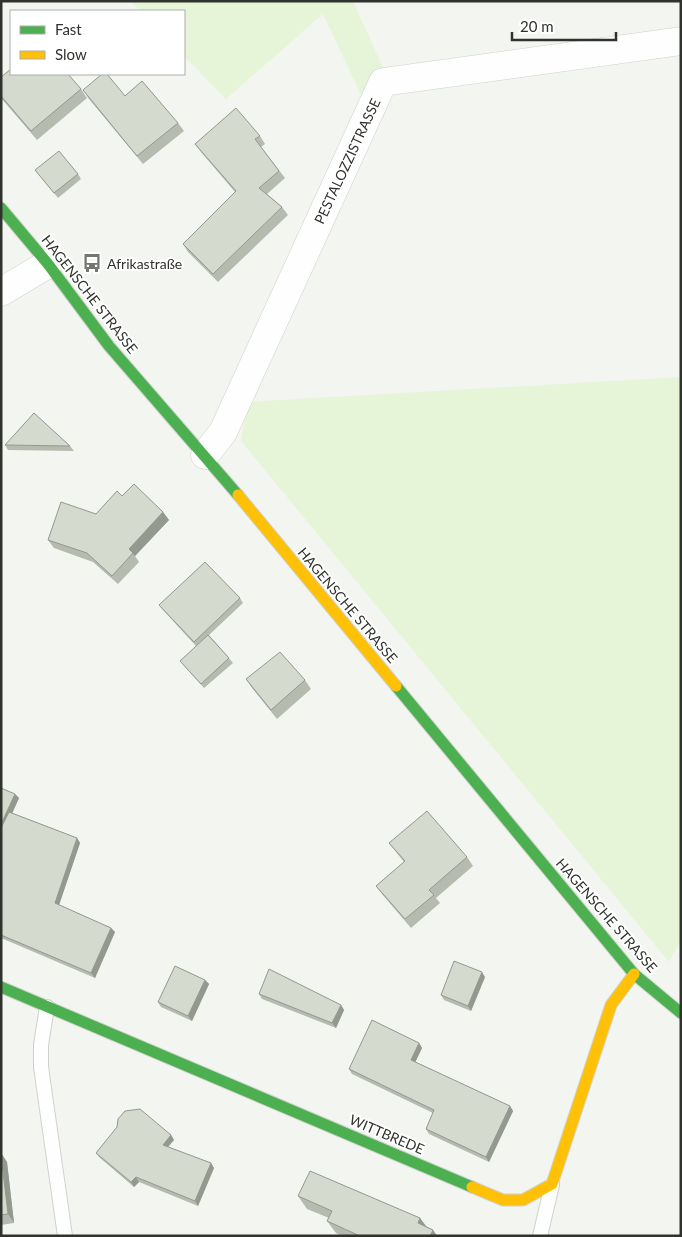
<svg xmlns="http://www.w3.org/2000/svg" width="682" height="1237" viewBox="0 0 682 1237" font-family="Lato,sans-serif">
  <rect width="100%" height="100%" fill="#f3f6f0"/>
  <g fill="#e6f4d7">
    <polygon points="130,1 353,1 384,70 363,99 323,14 226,99 184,56 184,11 140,11"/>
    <polygon points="681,377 681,940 669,962 241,441 247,402"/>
  </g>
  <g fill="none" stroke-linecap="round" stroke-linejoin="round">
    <g stroke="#cfd2cc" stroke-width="16">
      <g id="lane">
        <polyline points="47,1007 41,1045 41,1067 65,1236"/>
        <polyline points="540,1236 552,1185"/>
      </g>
    </g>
    <g stroke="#cfd2cc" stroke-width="29">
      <g id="street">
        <polyline points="1,292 48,264"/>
        <polyline points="205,455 223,432 383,82 681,41"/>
      </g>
    </g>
    <g stroke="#cfd2cc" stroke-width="13">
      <g id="fast">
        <polyline points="1,208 48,264 109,346 238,495"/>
        <polyline points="396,686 634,974 681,1013"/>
        <polyline points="1,987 472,1187"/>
      </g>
    </g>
    <g stroke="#cfd2cc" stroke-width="13">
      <g id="slow">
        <polyline points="238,495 396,686"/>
        <polyline points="472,1187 503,1200 523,1200 552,1184 611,1005 634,974"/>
      </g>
    </g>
    <use href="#lane" stroke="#fdfefd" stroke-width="14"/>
    <use href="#street" stroke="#fdfefd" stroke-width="28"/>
    <use href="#fast" stroke="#4caf50" stroke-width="11"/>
    <use href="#slow" stroke="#ffc107" stroke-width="11"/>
  </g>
  <g fill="#b6bbb0">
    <polygon points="1,77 81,89 87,98 37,140 1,98"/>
    <polygon points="83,90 125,96 178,123 184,131 143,164 89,99"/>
    <polygon points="260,136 265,144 261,147 285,178 267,194 282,207 288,215 218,282 188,252 183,244 235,192 201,152 195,144"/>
    <polygon points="35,170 78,174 81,179 58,198"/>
    <polygon points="5,445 70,446 74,451 8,450"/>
    <polygon points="122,496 163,512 169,520 135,556 139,562 118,584 93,562 54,548 48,540 96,514"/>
    <polygon points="240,598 243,603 209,635 233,663 204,688 180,661 196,646 163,610 159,605"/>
    <polygon points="246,679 305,680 311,689 277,719 252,688"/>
    <polygon points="1,788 15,794 19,798 12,813 77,838 80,843 59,905 111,928 115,932 95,978 1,938 1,828 3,825 1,825"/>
    <polygon points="389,843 467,857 473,866 436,898 440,903 411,928 382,894 376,886 404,862"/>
    <polygon points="485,977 471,1011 444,1000 441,995"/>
    <polygon points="205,980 209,984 192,1021 161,1007 158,1002"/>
    <polygon points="259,994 341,1005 344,1010 336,1028 262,999"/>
    <polygon points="419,1043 422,1048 415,1062 510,1106 513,1111 489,1162 429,1134 426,1129 433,1113 352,1074 349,1069"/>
    <polygon points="171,1135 174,1140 168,1147 211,1163 214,1168 198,1206 139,1182 134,1187 99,1157 96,1153"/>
    <polygon points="1,1153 7,1162 14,1223 1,1225"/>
    <polygon points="298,1196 420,1218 426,1227 433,1230 437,1236 342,1236 336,1233 327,1221 329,1218 307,1209"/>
  </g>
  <g fill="#949990">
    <polygon points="163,512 169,520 135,556 129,549"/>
    <polygon points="15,794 19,798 6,827 2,822"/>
    <polygon points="77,838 80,843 58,908 55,903"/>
    <polygon points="111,928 115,932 95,978 91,973"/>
    <polygon points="482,972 485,977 471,1011 468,1006"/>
    <polygon points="205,980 209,984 192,1021 188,1016"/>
    <polygon points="341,1005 344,1010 336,1028 332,1023"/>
    <polygon points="419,1043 422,1048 414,1065 411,1060"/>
    <polygon points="510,1106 513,1111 489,1162 486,1157"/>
    <polygon points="171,1135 174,1140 166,1149 163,1145"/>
    <polygon points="1,1153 7,1162 14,1223 8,1214"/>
    <polygon points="211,1163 214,1168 198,1206 195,1201"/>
    <polygon points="136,1177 139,1182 134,1187 131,1182"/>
    <polygon points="420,1218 429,1230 418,1223"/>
    <polygon points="433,1230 437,1236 430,1236"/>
  </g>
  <g fill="#d4dacd" stroke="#949990">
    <polygon points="11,69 11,74 68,74 81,89 31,131 1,96 1,77"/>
    <polygon points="102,74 107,74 125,96 142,81 178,123 137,156 83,90"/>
    <polygon points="236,108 260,136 255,139 279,171 259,188 282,207 213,274 183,244 236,191 195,144"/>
    <polygon points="59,151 78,174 54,193 35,170"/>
    <polygon points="34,413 70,446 5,445"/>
    <polygon points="134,484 163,512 129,549 133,553 112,576 87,553 48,540 61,502 96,514 117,491 122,496"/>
    <polygon points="205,562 240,598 194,642 159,605"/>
    <polygon points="208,635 229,658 201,684 180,661"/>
    <polygon points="280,652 305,680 271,710 246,679"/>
    <polygon points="1,788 15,794 2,822 1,822"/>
    <polygon points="427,811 467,857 429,890 434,895 405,919 376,886 405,861 389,843"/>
    <polygon points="9,812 77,838 55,903 111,928 91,973 1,935 1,828"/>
    <polygon points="454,961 482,972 468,1006 441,995"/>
    <polygon points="175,966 205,980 188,1016 158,1002"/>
    <polygon points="269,969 341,1005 332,1023 259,994"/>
    <polygon points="372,1020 419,1043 411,1060 510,1106 486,1157 426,1129 434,1110 349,1069"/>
    <polygon points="140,1109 171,1135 163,1145 211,1163 195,1201 136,1177 131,1182 96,1153 117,1127 118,1119 125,1111"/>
    <polygon points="1,1155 8,1214 1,1215"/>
    <polygon points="310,1171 420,1218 418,1223 433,1230 430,1236 360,1236 327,1221 332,1211 298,1196"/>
  </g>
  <defs>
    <g id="bus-bare" transform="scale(1.5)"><path d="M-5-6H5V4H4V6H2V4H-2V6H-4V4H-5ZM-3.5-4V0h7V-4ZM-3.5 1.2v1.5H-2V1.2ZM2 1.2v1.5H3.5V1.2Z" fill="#747771" stroke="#fff" stroke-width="2.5" paint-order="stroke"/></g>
  </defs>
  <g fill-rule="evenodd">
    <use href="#bus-bare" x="92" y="263"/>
  </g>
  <g text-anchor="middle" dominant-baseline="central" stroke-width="4" stroke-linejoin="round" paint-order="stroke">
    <g font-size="14" fill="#30322d" stroke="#fff">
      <text transform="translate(347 161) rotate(-65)">PESTALOZZISTRASSE</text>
      <text transform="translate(90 294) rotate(52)">HAGENSCHE STRASSE</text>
      <text transform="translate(348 605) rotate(50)">HAGENSCHE STRASSE</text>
      <text transform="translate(607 915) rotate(49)">HAGENSCHE STRASSE</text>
      <text transform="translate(387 1134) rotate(23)">WITTBREDE</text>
    </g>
    <g font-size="14" fill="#30322d" stroke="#fff" text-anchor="start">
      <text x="107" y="263">Afrikastraße</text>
    </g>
  </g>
  <rect width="682" height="1237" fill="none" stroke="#30322d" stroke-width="5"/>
  <rect x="10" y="10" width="175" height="65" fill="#ffffff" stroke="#acadab"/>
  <rect x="20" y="26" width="25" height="8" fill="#4caf50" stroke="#acadab"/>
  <text x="55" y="35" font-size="15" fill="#30322d">Fast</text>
  <rect x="20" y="51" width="25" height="8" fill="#ffc107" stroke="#acadab"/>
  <text x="55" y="60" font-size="15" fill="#30322d">Slow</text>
  <path d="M512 32v8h104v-8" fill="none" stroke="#30322d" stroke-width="2.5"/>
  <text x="520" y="32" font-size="15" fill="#30322d" stroke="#ffffff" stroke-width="4" paint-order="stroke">20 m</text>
</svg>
